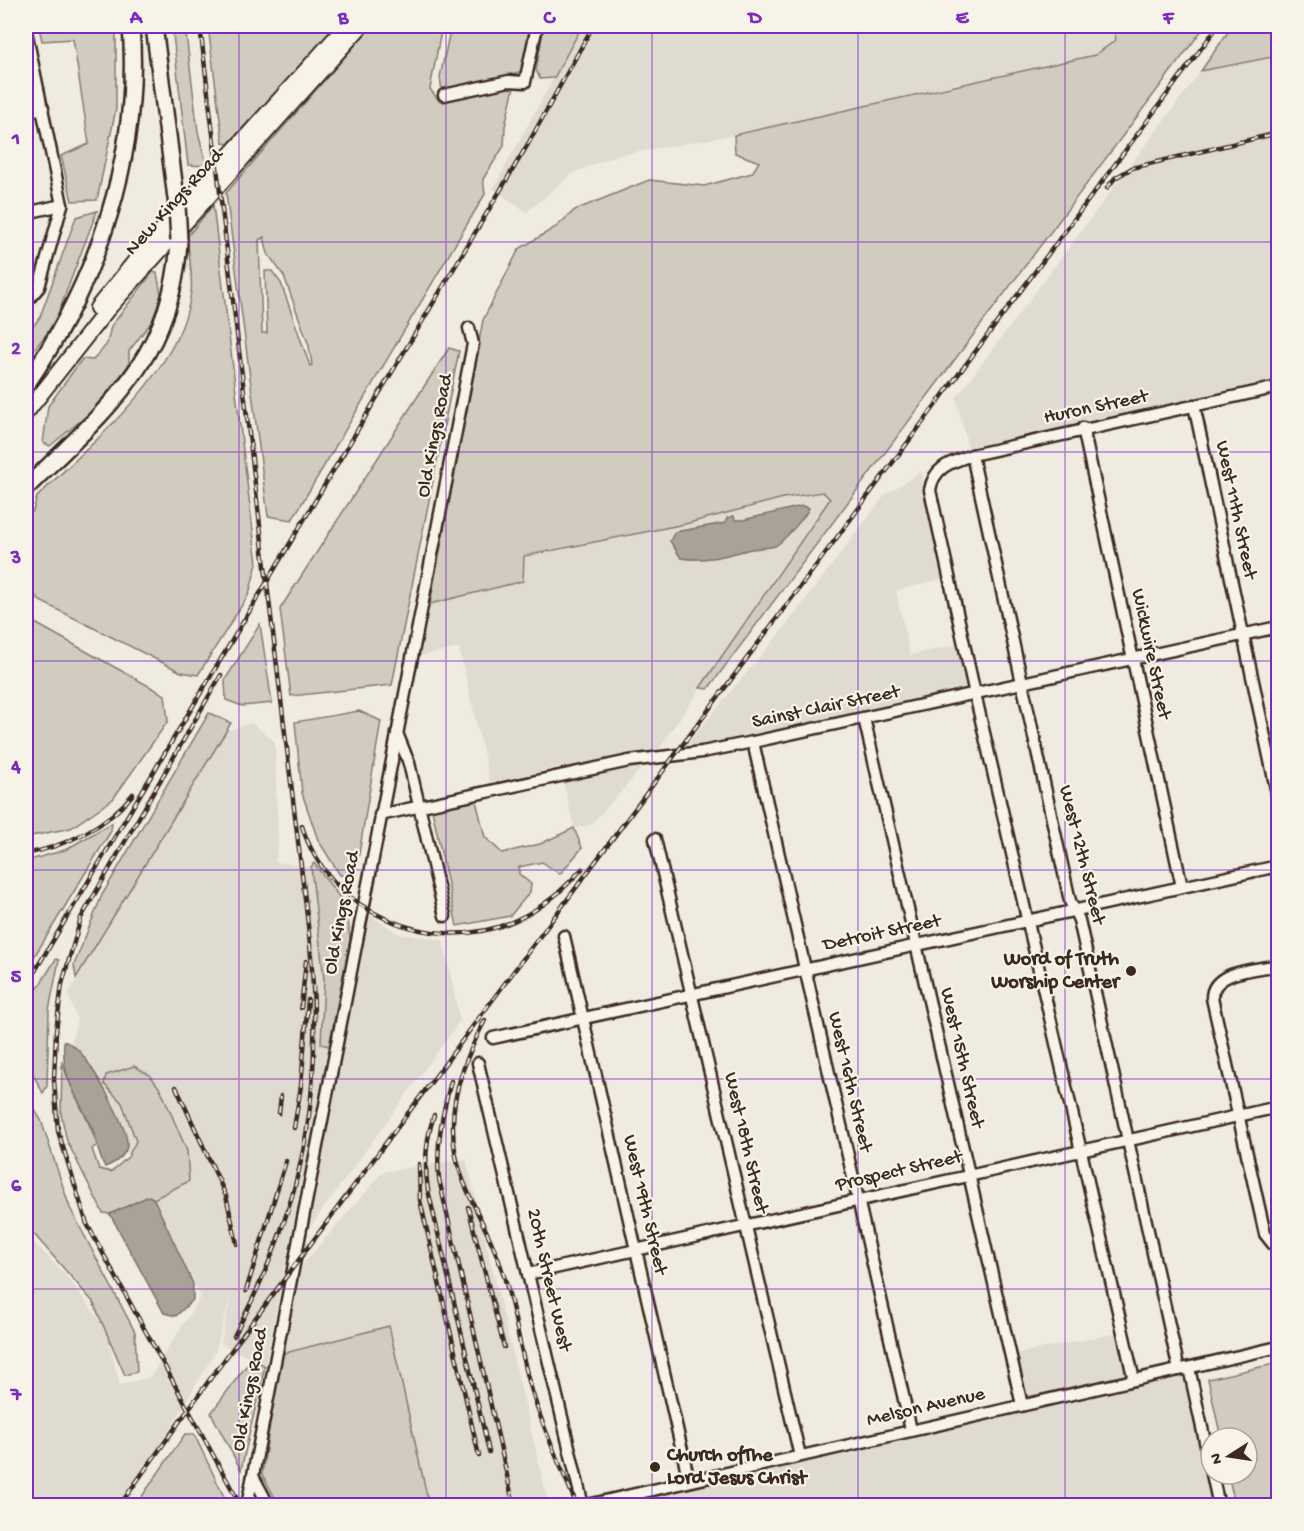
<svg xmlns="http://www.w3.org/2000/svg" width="1304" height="1531" viewBox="0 0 1304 1531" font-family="'Gochi Hand',sans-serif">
  <rect width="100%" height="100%" fill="#efebe0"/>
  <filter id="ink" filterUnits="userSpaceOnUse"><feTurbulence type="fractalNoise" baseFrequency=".0167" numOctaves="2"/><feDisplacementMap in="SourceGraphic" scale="12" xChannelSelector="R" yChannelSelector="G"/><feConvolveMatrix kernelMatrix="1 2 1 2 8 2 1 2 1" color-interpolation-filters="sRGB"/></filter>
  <g filter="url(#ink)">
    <g fill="#e0dbd0">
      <polygon points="582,26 1113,26 1116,40 1095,55 734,135 614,156 573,173 527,212 493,189"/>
      <polygon points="1278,56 1278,384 969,451 956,398 1201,71"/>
      <polygon points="921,472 945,578 896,591 910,655 960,644 970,691 682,750 784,628 885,495"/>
      <polygon points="823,492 830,499 658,750 591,825 574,828 560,767 490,783 459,648 420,656 430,604 523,581 524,556 685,524 783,498"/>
      <polygon points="252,723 275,742 278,846 275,862 311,867 324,979 321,1044 329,1046 265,1366 221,1344 230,1298 215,1352 126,1505 26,1505 26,1234 67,1277 105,1327 120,1385 150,1377 201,1296 71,1044 77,1019 68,994 221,732"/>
      <polygon points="365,912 399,934 443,940 460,1021 302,1238"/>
      <polygon points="466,1159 549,1505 429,1505 389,1326 281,1354 303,1264 383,1172"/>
      <polygon points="1118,1333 1129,1378 1025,1400 1015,1354"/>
      <polygon points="1180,1377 1184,1379 1192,1399 1215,1506 601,1506 1137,1383"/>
    </g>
    <g fill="#d1cbc0" stroke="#867a6f" stroke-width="1.5" fill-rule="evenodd">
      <polygon points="116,26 116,109 97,200 72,201 61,156 89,144 73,39 42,41 39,27"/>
      <polygon points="172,26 185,26 198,132 207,166 188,165"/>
      <polygon points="208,26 337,26 228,144 223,143"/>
      <path d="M 372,26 L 442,26 L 430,89 L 439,101 L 508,85 L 514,87 L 505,126 L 504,146 L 483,179 L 485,194 L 292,520 L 268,516 L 226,193 ZM 264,237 L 268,254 L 284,276 L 309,346 L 312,365 L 310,366 L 281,283 L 272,271 L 265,271 L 267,333 L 262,333 L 259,240 Z"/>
      <polygon points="451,26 532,26 521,71 512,76 442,91 440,77"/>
      <polygon points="544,26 582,26 554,78 540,79 536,70"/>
      <polygon points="1113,26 1205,26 708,689 700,688 830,499 823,492 783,498 685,524 524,556 523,581 430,604 483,320 519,249 556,227 575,210 649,180 704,186 752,173 759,162 735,153 734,135 1095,55 1116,40"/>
      <polygon points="1232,26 1278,26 1278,56 1201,71"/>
      <path d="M 213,205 L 257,564 L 249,594 L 198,675 L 181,672 L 40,601 L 26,585 L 26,519 L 33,511 L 37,497 C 90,444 182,371 191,292 C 193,275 189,255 187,237 Z"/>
      <polygon points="97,211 54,324 26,360 26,336 40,317 76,217"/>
      <polygon points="153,272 157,273 161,294 156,316 129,351 129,365 97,407 50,446 43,443 48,406 82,359 93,360 107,344 111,326"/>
      <polygon points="449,348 459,351 392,685 291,696 280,609"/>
      <polygon points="26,618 165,695 168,721 113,799 71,828 26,837"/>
      <polygon points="260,624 272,703 242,706 226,700 225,680"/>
      <polygon points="359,711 381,721 355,878 340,875 318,840 302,793 295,722"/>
      <polygon points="209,713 231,723 76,978 74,965 102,895"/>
      <polygon points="476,801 485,837 502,853 540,844 574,828 582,848 560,874 542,862 519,867 519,874 531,884 530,892 510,916 457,926 432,810"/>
      <polygon points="112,823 111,831 26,970 26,861 65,850"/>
      <polygon points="314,863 347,907 350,940 329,1046 321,1044 324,979 311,867"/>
      <polygon points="56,959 59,960 49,1010 47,1086 43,1093 26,1061 26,1007"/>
      <path d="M 62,1061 C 70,1091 88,1115 97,1145 L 92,1149 L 99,1169 L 111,1172 L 128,1157 L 136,1141 L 122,1103 L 104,1084 L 106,1075 L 134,1066 L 150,1075 L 161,1090 L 187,1151 L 189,1181 L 154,1199 L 149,1196 L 110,1214 L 103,1213 L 67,1141 L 61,1114 Z"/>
      <polygon points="26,1096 41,1120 70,1208 135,1332 137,1372 125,1375 93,1302 26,1225"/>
      <polygon points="389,1326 429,1505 279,1505 262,1474 281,1354"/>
      <polygon points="252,1358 265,1366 241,1470 211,1413"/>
      <polygon points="1278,1363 1278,1505 1235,1505 1228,1474 1247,1474 1247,1438 1221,1438 1208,1379"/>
      <polygon points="185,1434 194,1434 228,1505 136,1505"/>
    </g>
    <g fill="#aaa296" stroke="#7e7266" stroke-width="1.5">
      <path d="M 802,506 L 809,508 C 806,516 782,543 775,546 C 767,548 759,548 751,549 C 728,555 705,562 681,558 L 670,541 L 675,532 L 725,523 L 727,518 L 734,516 L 735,520 L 743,520 Z"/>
      <path d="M 64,1041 C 68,1043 73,1045 76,1048 C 89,1058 130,1130 127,1146 C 125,1157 115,1163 105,1167 C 97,1154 98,1140 91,1126 C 77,1095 61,1078 64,1041 Z"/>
      <polygon points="149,1196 154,1199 193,1284 193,1300 176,1316 164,1313 110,1214"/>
    </g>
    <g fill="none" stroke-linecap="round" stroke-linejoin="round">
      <g stroke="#3b2a1e" stroke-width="15">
        <g id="minor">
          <polyline points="26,31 62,205 39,287 26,302"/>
          <polyline points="444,95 509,81 525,82 537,26"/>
          <polyline points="26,112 43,108"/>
          <polyline points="26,213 62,205"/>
          <polyline points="1194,405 1278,798"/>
          <polyline points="1083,428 1182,887"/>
          <polyline points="972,455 1070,901 1079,920 1179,1370"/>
          <polyline points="864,718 1022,1405"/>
          <polyline points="397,733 409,763 445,916"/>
          <polyline points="753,742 911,1430"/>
          <polyline points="380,815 629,761 702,752 753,742 1278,627"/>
          <polyline points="655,839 800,1456"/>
          <polyline points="564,936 689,1481"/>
          <path d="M 1278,965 C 1257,970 1212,970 1212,998 L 1265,1234 L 1273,1244 L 1278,1246"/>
          <polyline points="493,1038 1278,866"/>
          <polyline points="478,1063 583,1506 1278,1347"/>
          <polyline points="528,1274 1278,1107"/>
          <polyline points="1189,1368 1211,1469"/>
          <path d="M 1134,1380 L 975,694 L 930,490 C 934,466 952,462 972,455 L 1278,387"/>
          <polyline points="1212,1474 1219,1506"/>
          <polyline points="253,1476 269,1506"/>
          <polyline points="247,1506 473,344 469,328"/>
        </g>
      </g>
      <g stroke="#3b2a1e" stroke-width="18">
        <g id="major">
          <polyline points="97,308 144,250 346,26"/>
          <polyline points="26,413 107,310 361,26"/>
        </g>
      </g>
      <g stroke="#3b2a1e" stroke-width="20">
        <g id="highway">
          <polyline points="154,26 177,206"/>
          <path d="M 26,385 C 98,280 141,155 131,26"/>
          <path d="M 26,488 C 104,411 173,359 179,240"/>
        </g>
      </g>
      <use href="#minor" stroke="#f7f3e8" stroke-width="10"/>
      <use href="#major" stroke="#f7f3e8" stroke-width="14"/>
      <use href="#highway" stroke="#f7f3e8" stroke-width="15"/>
      <g stroke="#3b2a1e" stroke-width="4.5">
        <g id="rail">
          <path d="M 200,26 L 307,916 C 326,1077 311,1192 234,1336"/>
          <polyline points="1107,188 1115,178 1132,168 1278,133"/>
          <polyline points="221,675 81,918 62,984 56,1031 54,1080 58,1131 87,1224 241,1506"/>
          <path d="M 302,826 C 328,912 432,957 514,921 C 542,909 562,891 582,869"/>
          <path d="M 26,854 C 65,846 107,827 133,794"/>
          <polyline points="26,986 528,144 593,26"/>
          <polyline points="301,1008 306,961"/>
          <path d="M 485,1020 C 468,1053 452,1090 453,1128 C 453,1180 484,1217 500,1264 C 515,1305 519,1350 532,1391 C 543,1430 562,1468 577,1506"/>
          <path d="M 451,1081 C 442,1115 436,1144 439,1179 L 514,1506"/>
          <polyline points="176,1087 226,1196 237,1244"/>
          <polyline points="279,1113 281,1096"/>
          <path d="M 434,1115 C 426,1139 424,1164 428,1190 L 489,1452"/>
          <polyline points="294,1128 301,1086 308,1000"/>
          <polyline points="419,1164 420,1200 479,1456"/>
          <polyline points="468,1207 504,1347"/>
          <polyline points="246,1291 286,1161"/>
          <polyline points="119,1506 213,1375 1218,26"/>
        </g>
      </g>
      <use href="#rail" stroke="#f7f3e8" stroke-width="2" stroke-dasharray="7" stroke-linecap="butt"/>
      <g stroke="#3b2a1e" stroke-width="20" stroke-linecap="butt">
        <polyline id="highway-bridge" points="177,206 179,240"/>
      </g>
      <use href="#highway-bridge" stroke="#f7f3e8" stroke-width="15"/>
    </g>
  </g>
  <path fill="none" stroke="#7b2cbf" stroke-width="1.5" stroke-opacity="0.55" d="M 239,26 L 239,1506M 446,26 L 446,1506M 652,26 L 652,1506M 858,26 L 858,1506M 1065,26 L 1065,1506M 26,242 L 1278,242M 26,452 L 1278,452M 26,661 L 1278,661M 26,870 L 1278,870M 26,1079 L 1278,1079M 26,1289 L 1278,1289"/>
  <g fill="#3b2a1e" stroke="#f7f3e8" stroke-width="2">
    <circle cx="1131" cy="971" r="6"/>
    <circle cx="655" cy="1467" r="6"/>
  </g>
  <g text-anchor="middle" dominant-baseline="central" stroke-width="4.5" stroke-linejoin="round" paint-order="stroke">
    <g font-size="20" fill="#3b2a1e" stroke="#f7f3e8">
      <text transform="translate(175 203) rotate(-48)">New Kings Road</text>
      <text transform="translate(1096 408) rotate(-12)">Huron Street</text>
      <text transform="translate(436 436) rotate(-79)">Old Kings Road</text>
      <text transform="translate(1235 510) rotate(78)">West 11th Street</text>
      <text transform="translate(1150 654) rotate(78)">Wickwire Street</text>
      <text transform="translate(826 708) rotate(-12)">Sainst Clair Street</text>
      <text transform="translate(1081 855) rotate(76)">West 12th Street</text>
      <text transform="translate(343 913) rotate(-79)">Old Kings Road</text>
      <text transform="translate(882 934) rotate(-12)">Detroit Street</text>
      <text transform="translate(961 1058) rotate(77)">West 15th Street</text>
      <text transform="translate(849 1082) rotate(77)">West 16th Street</text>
      <text transform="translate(745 1143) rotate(77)">West 18th Street</text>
      <text transform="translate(899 1172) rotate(-13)">Prospect Street</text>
      <text transform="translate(644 1205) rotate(77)">West 19th Street</text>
      <text transform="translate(548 1280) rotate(77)">20th Street West</text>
      <text transform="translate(251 1390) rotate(-79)">Old Kings Road</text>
      <text transform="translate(926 1408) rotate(-13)">Melson Avenue</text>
    </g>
    <g font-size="20" font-weight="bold" fill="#3b2a1e" stroke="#f7f3e8" text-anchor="end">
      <text x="1119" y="960">Word of Truth<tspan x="1119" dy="23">Worship Center</tspan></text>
      <text x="667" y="1456" text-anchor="start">Church ofThe<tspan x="667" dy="23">Lord Jesus Christ</tspan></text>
    </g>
  </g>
  <rect width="1304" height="1531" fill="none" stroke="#f7f3e8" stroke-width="66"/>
  <g transform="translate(1229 1456) rotate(258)"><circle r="28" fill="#f7f3e8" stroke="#aca397" stroke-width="1.5"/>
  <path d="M0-4.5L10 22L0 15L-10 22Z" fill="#3b2a1e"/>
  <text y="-9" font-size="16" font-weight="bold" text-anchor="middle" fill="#3b2a1e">N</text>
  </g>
  <rect x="33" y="33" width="1238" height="1465" fill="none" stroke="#7b2cbf" stroke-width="2"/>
  <g font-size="20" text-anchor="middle" font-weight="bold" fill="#7b2cbf">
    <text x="136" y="23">A</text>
    <text x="343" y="23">B</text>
    <text x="549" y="23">C</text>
    <text x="755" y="23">D</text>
    <text x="962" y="23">E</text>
    <text x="1168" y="23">F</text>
    <text x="16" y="144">1</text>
    <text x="16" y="354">2</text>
    <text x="16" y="563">3</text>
    <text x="16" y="772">4</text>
    <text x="16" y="982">5</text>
    <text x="16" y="1191">6</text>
    <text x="16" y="1400">7</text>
  </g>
</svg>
